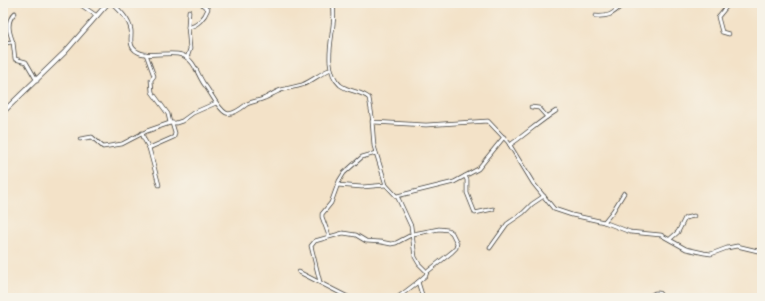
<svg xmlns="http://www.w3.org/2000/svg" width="765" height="301" viewBox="0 0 765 301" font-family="'Old Standard TT',serif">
  <rect width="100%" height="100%" fill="#f7f3e8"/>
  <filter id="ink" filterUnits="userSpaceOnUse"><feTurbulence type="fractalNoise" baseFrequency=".025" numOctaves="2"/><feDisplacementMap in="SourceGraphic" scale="8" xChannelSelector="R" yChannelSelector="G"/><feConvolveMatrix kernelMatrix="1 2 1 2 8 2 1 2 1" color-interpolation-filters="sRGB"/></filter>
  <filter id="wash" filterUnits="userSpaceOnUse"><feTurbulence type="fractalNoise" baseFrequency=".012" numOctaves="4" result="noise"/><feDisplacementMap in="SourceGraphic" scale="16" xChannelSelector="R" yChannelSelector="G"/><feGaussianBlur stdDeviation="0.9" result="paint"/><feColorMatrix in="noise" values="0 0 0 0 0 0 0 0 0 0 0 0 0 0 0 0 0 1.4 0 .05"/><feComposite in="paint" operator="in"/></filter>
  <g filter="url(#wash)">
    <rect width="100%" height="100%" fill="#f3e2c8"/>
  </g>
  <g filter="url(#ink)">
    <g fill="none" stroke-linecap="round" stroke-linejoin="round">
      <g stroke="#3c3a36" stroke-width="4.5">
        <g id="minor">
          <polyline points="78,3 97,16"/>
          <path d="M 112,3 C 120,11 129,19 131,30 C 132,36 129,43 133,48 C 143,61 168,50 182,55 C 195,60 197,74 204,84 C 210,91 218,109 226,113 C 232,116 242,108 247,104 C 253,101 259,101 265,98 C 270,96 275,92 281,90 C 288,88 295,87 302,85 C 312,81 321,73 331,69"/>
          <path d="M 333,3 C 334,10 334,18 333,25 C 331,44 324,70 340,85 C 349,92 361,91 369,98 L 373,122 L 426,125 L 488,121 L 508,142 L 533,183 L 554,209 L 572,215 L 604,222 L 630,232 L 661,235 L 686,249 L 704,253 L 711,254 L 727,248 L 737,246 L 762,252"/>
          <path d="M 595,16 C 612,17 612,13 625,3"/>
          <path d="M 188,27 C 197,27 205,17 208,9 L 200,3"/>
          <polyline points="729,34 722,32 718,17 727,6 732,3"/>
          <path d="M 13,42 C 9,32 6,21 15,13"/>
          <polyline points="3,43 13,42 15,59 26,62 37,81"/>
          <polyline points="146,54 154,76 151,80 152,92 168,114 170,123"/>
          <polyline points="187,58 190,49 188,27 189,11"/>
          <polyline points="531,107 539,108 547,117"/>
          <polyline points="372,121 374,146 386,185 398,198 411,226 415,257 419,264 427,272 426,275 418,282 423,298"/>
          <polyline points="142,133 144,139 149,148 159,185"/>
          <polyline points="80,139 92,137 103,147 122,144 147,131 170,123 176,123 182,121 193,113 216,103"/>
          <path d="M 510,145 C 526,134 540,121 556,111"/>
          <polyline points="149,148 174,137 175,133 172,123"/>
          <polyline points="337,185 362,187 386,185"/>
          <polyline points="397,196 454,182 465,176"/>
          <polyline points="493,209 475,213 467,193 467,180 465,176 478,169 504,137"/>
          <polyline points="604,222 613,211 624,193"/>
          <polyline points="329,236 322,217 322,214 331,203 339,181 344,173 362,157 376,153"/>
          <polyline points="670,239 678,232 685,218 694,216"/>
          <polyline points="490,248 507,224 523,213 532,204 544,196"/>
          <polyline points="299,272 350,298"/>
          <polyline points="320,282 311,246 315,241 343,233 356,235 366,241 381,242 391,244 396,243 413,234 439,229 448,230 452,233 457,243 456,248 452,252 427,272"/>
          <polyline points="397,298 418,282"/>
          <polyline points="647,298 655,293 659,293 663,298"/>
        </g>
      </g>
      <g stroke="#3c3a36" stroke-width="5.5">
        <polyline id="secondary" points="3,112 65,52 108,3"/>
      </g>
      <use href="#minor" stroke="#fff" stroke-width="3"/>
      <use href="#secondary" stroke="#fff" stroke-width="4"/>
    </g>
  </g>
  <rect width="765" height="301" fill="none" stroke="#f7f3e8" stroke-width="16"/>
</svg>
